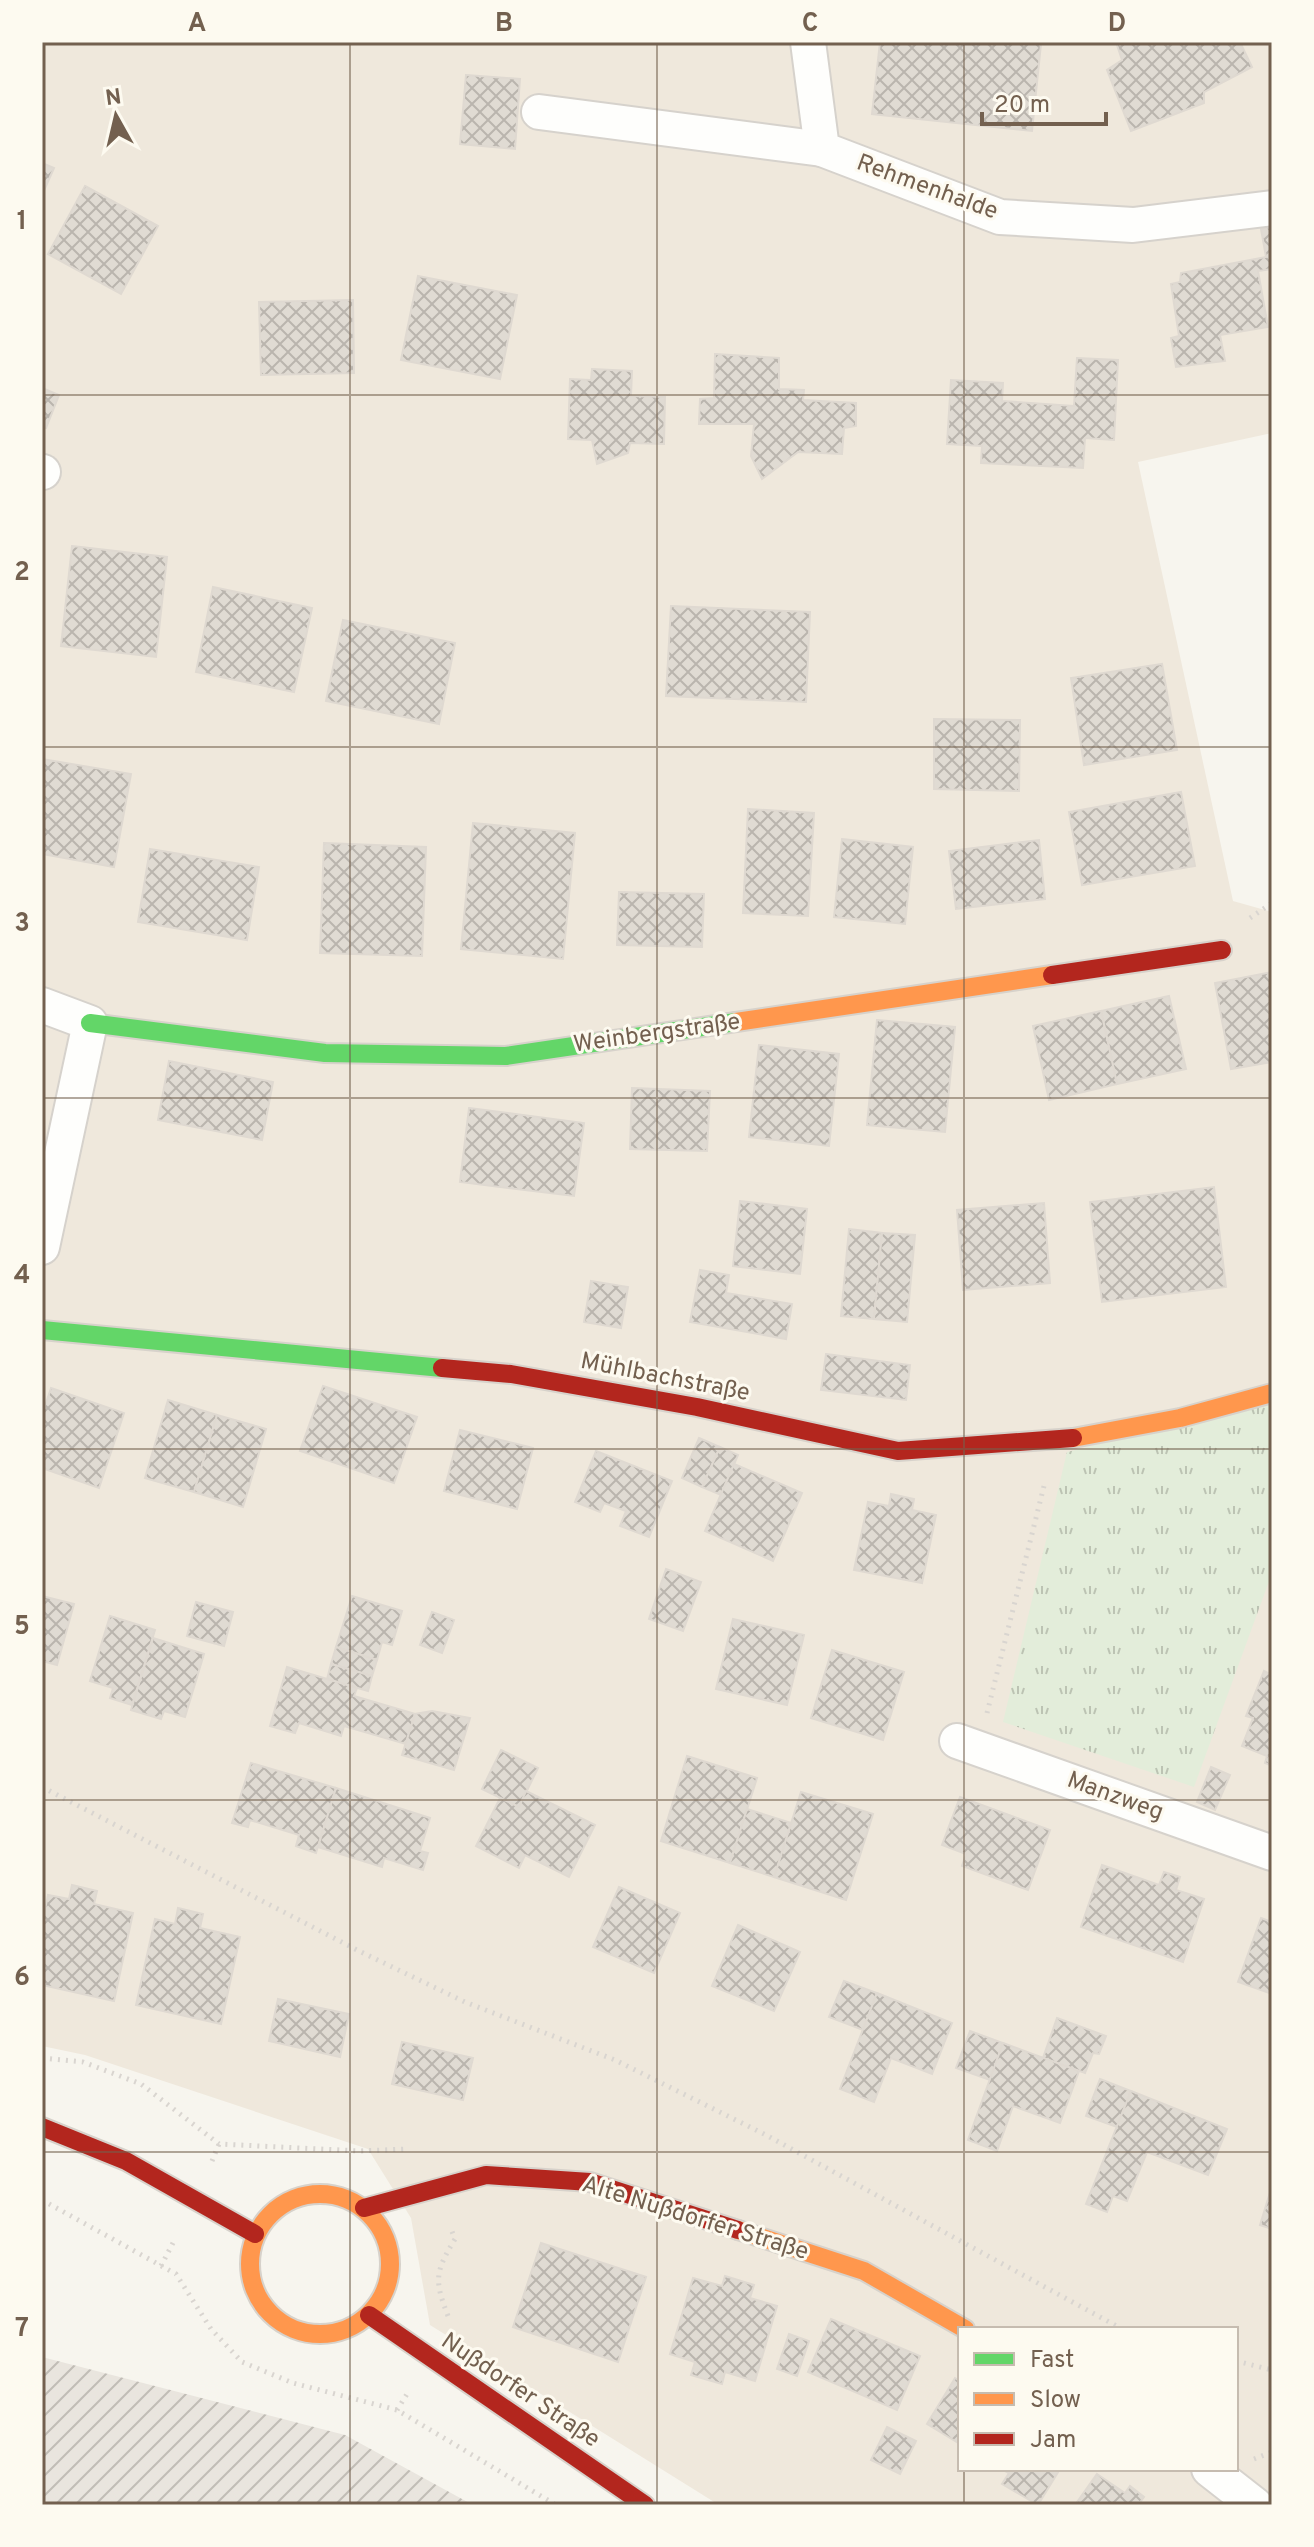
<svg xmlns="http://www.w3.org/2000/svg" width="1314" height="2547" viewBox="0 0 1314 2547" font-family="Overpass,sans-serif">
  <defs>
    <pattern id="industrial-furrows" width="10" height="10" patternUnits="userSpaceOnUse" patternTransform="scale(2)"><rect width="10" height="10" fill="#e9e5de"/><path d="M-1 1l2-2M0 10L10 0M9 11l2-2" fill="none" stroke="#c1bdb6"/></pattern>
    <pattern id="park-tufts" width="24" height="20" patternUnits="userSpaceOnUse" patternTransform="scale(2)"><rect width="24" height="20" fill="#e3edda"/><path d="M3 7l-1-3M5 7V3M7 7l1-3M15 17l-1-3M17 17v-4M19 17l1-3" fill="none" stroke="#bcc3b3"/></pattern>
    <pattern id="building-cross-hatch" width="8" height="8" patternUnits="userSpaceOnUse" patternTransform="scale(2)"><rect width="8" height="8" fill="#e0dbd3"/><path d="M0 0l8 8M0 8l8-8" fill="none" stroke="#bab5ae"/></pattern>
  </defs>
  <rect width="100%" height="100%" fill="#f7f5ee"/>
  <path fill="#efe8dc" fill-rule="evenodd" d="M 42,42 L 1272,42 L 1272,433 L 1138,462 L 1233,901 L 1272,912 L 1272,2505 L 719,2505 L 430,2325 L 411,2218 L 368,2149 L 85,2055 L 42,2046 ZM 960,2329 L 1236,2329 L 1236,2469 L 960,2469 Z"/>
  <polygon fill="url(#industrial-furrows)" points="42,2357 345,2435 473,2505 42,2505"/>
  <polygon fill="url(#park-tufts)" points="1272,1402 1272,1573 1194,1787 1003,1722 1067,1452"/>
  <g fill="url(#building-cross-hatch)" stroke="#dfd9d1" stroke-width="2">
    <polygon points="880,42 1041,44 1032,131 872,114"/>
    <polygon points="1116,42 1240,42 1252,67 1204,92 1204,103 1131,131 1107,70 1122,60"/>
    <polygon points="466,75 520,79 515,149 460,144"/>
    <polygon points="42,163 54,168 42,195"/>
    <polygon points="85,186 158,226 121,294 48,254"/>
    <polygon points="1272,227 1272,269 1258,271 1268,327 1220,335 1225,361 1176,367 1171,338 1179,336 1171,284 1180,282 1181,273 1266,257 1261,229"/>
    <polygon points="418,276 517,295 500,379 401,360"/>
    <polygon points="353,300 354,373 261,375 259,302"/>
    <polygon points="715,354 779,358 779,389 804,390 803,400 856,403 856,426 844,428 842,454 798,452 762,479 751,456 754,424 699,424 700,399 714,398"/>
    <polygon points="1077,358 1118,360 1114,440 1085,438 1083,468 981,463 982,446 947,444 951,380 1003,383 1002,401 1074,406"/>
    <polygon points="592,369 632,371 631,396 665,397 664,444 630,443 628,453 597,464 592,440 568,439 570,379 591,380"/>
    <polygon points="42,388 59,395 46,428 42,427"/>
    <polygon points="72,546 167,557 156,657 61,646"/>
    <polygon points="213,587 312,608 294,692 196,672"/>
    <polygon points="671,606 810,612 806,702 666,696"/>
    <polygon points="343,620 455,643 439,724 326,701"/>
    <polygon points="1162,664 1177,750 1084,765 1071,678"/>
    <polygon points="934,719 1020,720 1019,791 934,789"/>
    <polygon points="42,759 131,774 114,867 42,854"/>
    <polygon points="1181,792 1195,866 1082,885 1069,812"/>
    <polygon points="748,809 814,813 808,916 743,913"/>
    <polygon points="473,823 575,833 563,959 461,949"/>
    <polygon points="842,839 913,847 905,924 834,917"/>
    <polygon points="1039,840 1045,899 956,909 949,851"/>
    <polygon points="324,843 426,847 422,956 320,953"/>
    <polygon points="150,849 259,867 247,940 138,922"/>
    <polygon points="619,892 704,894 702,947 617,945"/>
    <polygon points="1272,972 1272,1062 1231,1069 1215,983"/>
    <polygon points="1169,996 1186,1069 1117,1084 1101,1011"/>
    <polygon points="1101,1011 1117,1084 1049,1100 1033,1026"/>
    <polygon points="877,1020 955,1027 945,1132 867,1125"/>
    <polygon points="759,1045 839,1054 829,1146 749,1137"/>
    <polygon points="169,1061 273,1082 262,1140 158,1120"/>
    <polygon points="632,1088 710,1091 707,1151 630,1149"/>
    <polygon points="469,1108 584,1123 574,1196 460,1182"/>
    <polygon points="1214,1187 1226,1287 1102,1302 1090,1202"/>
    <polygon points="740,1201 807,1209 800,1274 733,1266"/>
    <polygon points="1044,1203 1050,1283 963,1290 957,1210"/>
    <polygon points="849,1229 882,1233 874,1319 841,1316"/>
    <polygon points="882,1233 915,1235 907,1322 874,1319"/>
    <polygon points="700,1270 729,1275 726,1293 792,1304 786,1339 690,1322"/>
    <polygon points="591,1281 628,1287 621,1328 584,1322"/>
    <polygon points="826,1354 910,1365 906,1400 821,1390"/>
    <polygon points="323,1386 417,1417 394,1483 300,1451"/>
    <polygon points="51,1388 124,1413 99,1488 42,1468 42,1415"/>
    <polygon points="168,1400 217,1415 194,1492 145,1478"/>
    <polygon points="217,1415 266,1429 243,1507 194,1492"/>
    <polygon points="460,1430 533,1448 517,1509 444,1491"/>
    <polygon points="699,1438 720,1447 702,1487 682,1478"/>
    <polygon points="720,1447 738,1455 721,1495 702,1487"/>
    <polygon points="596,1451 672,1481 649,1537 620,1526 626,1511 604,1503 600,1512 575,1502"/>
    <polygon points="734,1464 802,1493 773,1561 705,1531"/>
    <polygon points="891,1494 914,1499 912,1510 936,1515 922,1583 854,1570 868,1502 889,1506"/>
    <polygon points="666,1569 701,1582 683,1631 649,1619"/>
    <polygon points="42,1596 74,1604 57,1665 42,1661"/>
    <polygon points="352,1596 402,1611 392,1645 382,1642 377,1660 336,1647"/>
    <polygon points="196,1602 233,1612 224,1646 187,1636"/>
    <polygon points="432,1612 454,1620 442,1653 420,1645"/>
    <polygon points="110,1616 155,1630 132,1705 110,1698 113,1688 90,1681"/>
    <polygon points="733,1619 804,1635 787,1705 716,1689"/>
    <polygon points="153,1638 204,1654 185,1717 164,1711 161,1719 131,1710"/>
    <polygon points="336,1647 377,1660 372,1676 331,1664"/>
    <polygon points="832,1650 904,1672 883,1740 811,1718"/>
    <polygon points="331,1664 372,1676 368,1691 327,1679"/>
    <polygon points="287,1667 357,1688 354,1696 415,1714 406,1744 344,1726 341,1736 299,1723 295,1733 270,1726"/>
    <polygon points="1264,1671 1272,1675 1272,1766 1265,1763 1267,1756 1242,1746 1253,1718 1246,1716"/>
    <polygon points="432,1711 470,1718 454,1770 402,1755 415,1714"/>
    <polygon points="501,1750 538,1768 519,1807 482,1789"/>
    <polygon points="687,1756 757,1778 730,1863 661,1841"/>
    <polygon points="251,1763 336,1788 316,1853 296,1846 299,1835 250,1820 248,1827 232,1823"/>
    <polygon points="1211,1767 1230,1775 1215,1810 1197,1802"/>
    <polygon points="336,1788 430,1818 420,1851 428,1853 423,1870 384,1858 382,1867 318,1847"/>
    <polygon points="526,1791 595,1825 569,1877 525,1855 519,1868 476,1846 500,1798 519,1807"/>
    <polygon points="801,1792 873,1814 846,1900 774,1877"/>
    <polygon points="960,1797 1050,1830 1028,1890 962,1866 966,1854 942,1845"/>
    <polygon points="747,1809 791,1823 774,1877 730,1863"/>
    <polygon points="1102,1865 1159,1885 1164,1872 1180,1877 1176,1890 1204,1899 1183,1962 1081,1927"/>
    <polygon points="72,1885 97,1891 94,1904 133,1913 114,2001 42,1985 42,1924 48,1895 69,1899"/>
    <polygon points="619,1887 680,1913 654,1973 593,1947"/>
    <polygon points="178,1908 203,1914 200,1928 240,1937 221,2024 136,2005 155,1919 175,1924"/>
    <polygon points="1261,1918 1272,1922 1272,1994 1238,1982"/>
    <polygon points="738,1925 800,1952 774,2011 712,1986"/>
    <polygon points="844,1981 877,1993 863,2030 829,2017"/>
    <polygon points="877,1993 952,2023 932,2074 891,2058 874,2102 840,2089"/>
    <polygon points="278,1999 349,2014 340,2057 269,2041"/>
    <polygon points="1057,2018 1106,2036 1099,2054 1093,2053 1085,2073 1043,2058"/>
    <polygon points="970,2031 1003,2043 990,2080 956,2068"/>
    <polygon points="402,2042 473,2058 463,2100 392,2084"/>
    <polygon points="1003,2043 1079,2071 1060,2123 1013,2106 997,2151 968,2140"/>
    <polygon points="1100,2079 1131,2091 1117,2127 1086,2116"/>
    <polygon points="1131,2091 1227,2129 1208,2175 1147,2152 1127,2201 1113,2196 1107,2212 1086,2204"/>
    <polygon points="1272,2186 1272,2229 1260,2225"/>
    <polygon points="541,2243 646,2277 618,2362 513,2327"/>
    <polygon points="725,2276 754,2285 750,2298 777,2306 755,2381 725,2372 722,2384 691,2375 695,2362 670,2354 693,2278 722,2286"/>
    <polygon points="831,2319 920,2356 897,2410 808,2372"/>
    <polygon points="789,2334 809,2341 797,2376 777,2369"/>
    <polygon points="955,2378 960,2381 960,2444 927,2424"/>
    <polygon points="887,2427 916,2441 900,2474 871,2460"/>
    <polygon points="1001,2469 1060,2469 1038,2505 1002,2484 1009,2473"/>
    <polygon points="1097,2474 1125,2493 1130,2486 1144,2497 1138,2505 1075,2505"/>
  </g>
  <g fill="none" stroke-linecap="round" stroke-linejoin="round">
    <g stroke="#d6d2cc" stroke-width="38">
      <g id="street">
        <polyline points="808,42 822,149 1000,217 1133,225 1272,208"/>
        <polyline points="539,112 822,149"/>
        <polyline points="42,472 43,472"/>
        <polyline points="42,1005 90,1023 42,1247"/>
        <polyline points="957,1741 1272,1853"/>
        <polyline points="1209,2469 1255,2505"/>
      </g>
    </g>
    <g stroke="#d7d2cb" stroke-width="22">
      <g id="fast">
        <polyline points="90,1023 325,1053 506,1056 736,1022"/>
        <polyline points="42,1330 442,1368"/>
      </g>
    </g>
    <g stroke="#d7d2cb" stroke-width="22">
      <g id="slow">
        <polyline points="736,1022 1052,975"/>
        <polyline points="1073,1438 1180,1418 1272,1393"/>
        <circle cx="320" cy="2264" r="70"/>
        <polyline points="738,2230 864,2271 965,2329"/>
      </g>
    </g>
    <g stroke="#d7d2cb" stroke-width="22">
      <g id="jam">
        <polyline points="1052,975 1222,950"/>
        <polyline points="442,1368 511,1374 697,1407 898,1451 1073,1438"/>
        <polyline points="42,2127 126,2161 255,2234"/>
        <polyline points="364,2208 486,2175 590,2182 738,2230"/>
        <polyline points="369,2315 645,2505"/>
      </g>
    </g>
    <g stroke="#d9d5d0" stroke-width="5" stroke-dasharray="2 6" stroke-linecap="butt">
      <polyline points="1250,918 1272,903"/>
      <polyline points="987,1713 1044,1486"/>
      <polyline points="42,1787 359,1951 465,2002 615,2060 766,2135 1122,2329"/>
      <polyline points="42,2058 83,2062 141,2084 219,2144 360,2151 408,2149"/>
      <polyline points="212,2161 219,2144"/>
      <polyline points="42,2200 176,2274 211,2329 242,2362 293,2383 397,2410 556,2505"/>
      <polyline points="161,2266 175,2239"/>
      <path d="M 448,2316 C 434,2280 435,2272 455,2239 L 451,2229"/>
      <polyline points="1236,2361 1272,2370"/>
      <polyline points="397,2410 407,2394"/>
      <polyline points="1254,2459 1272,2452"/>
    </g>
    <use href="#street" stroke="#fefefc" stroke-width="34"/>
    <use href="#fast" stroke="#63d668" stroke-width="18"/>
    <use href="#slow" stroke="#ff974d" stroke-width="18"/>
    <use href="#jam" stroke="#b3261e" stroke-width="18"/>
  </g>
  <path fill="none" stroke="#73604f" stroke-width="2" stroke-opacity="0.55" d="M 350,42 L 350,2505M 657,42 L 657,2505M 964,42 L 964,2329M 42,395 L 1272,395M 42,747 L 1272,747M 42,1098 L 1272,1098M 42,1449 L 1272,1449M 42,1800 L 1272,1800M 42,2152 L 1272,2152M 964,2469 L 964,2505"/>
  <g text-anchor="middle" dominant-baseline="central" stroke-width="6" stroke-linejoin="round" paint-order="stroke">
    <g font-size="24" fill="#73604f" stroke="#fdfaf0">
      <text transform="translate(927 188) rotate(20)">Rehmenhalde</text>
      <text transform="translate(657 1034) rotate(-8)">Weinbergstraße</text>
      <text transform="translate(665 1378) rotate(11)">Mühlbachstraße</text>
      <text transform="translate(1115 1797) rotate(20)">Manzweg</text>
      <text transform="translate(695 2219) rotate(17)">Alte Nußdorfer Straße</text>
      <text transform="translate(520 2391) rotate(34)">Nußdorfer Straße</text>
    </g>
  </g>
  <rect width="1314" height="2547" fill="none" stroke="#fdfaf0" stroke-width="88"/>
  <rect x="958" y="2327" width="280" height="144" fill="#fdfaf0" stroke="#c6bcb0" stroke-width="2"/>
  <rect x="974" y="2353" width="40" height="12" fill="#63d668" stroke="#c6bcb0" stroke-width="2"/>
  <text x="1030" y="2367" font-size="24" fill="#73604f">Fast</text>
  <rect x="974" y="2393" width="40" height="12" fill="#ff974d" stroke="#c6bcb0" stroke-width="2"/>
  <text x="1030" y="2407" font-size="24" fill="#73604f">Slow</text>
  <rect x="974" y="2433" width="40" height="12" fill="#b3261e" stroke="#c6bcb0" stroke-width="2"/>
  <text x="1030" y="2447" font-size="24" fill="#73604f">Jam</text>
  <g transform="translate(116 116) rotate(352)" stroke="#fdfaf0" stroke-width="6" paint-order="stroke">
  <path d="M0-6L14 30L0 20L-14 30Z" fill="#73604f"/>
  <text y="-12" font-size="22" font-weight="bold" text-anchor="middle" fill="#73604f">N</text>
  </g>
  <path d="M982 112v12h124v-12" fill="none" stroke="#73604f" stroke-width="4"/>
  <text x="994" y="112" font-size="24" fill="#73604f" stroke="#fdfaf0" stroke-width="6" paint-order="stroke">20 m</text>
  <rect x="44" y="44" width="1226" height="2459" fill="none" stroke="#73604f" stroke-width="3"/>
  <g font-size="26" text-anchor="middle" font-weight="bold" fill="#73604f">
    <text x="197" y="31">A</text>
    <text x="504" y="31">B</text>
    <text x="810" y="31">C</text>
    <text x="1117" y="31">D</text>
    <text x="22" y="229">1</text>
    <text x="22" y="580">2</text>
    <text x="22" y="931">3</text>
    <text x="22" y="1283">4</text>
    <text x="22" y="1634">5</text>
    <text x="22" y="1985">6</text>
    <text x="22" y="2336">7</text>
  </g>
</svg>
